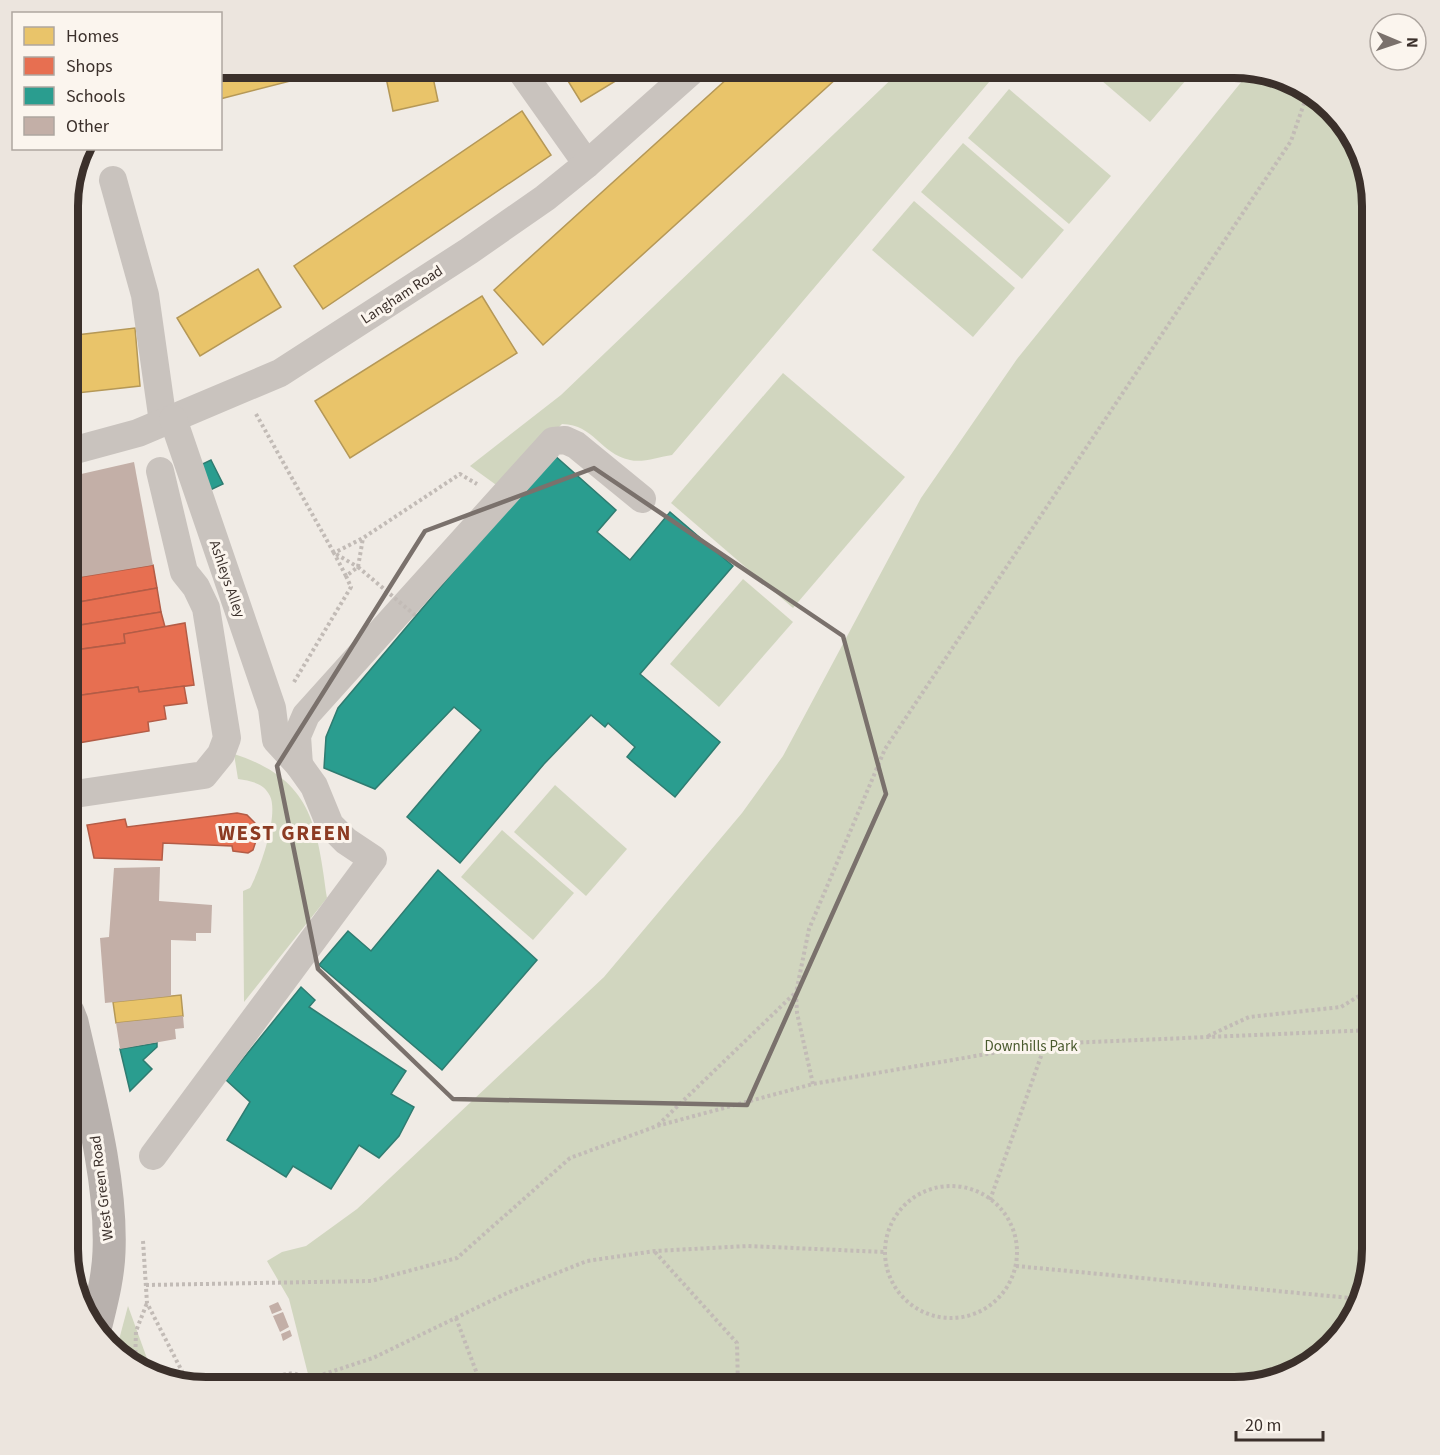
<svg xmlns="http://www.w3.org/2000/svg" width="1440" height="1455" viewBox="0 0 1440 1455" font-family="'Source Sans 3',sans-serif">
  <rect width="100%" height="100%" fill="#f0ebe5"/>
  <g fill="#d1d6bf">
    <path d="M 903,68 L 1001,68 L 672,455 C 659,457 642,463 630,460 C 599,453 595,425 562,424 L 499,487 L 470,466 L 561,395 Z"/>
    <polygon points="1087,68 1186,68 1192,73 1150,122"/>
    <polygon points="1251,70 1295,82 1338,115 1365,161 1372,206 1372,1249 1358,1310 1325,1353 1279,1380 1234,1387 288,1387 287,1383 309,1378 289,1299 267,1261 282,1252 306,1246 357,1209 604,977 742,813 783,756 921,498 1017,359"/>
    <polygon points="1009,89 1111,176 1069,224 968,138"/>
    <polygon points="963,143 1064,230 1022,279 921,192"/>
    <polygon points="914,201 1015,288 973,337 872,250"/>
    <polygon points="783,373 905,477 793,608 671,503"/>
    <polygon points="743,579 793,622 719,707 670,664"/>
    <path d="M 234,754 C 312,779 317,825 327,898 L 244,1002 L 243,891 L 250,888 C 260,870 279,815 270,796 C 264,783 251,781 238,779 Z"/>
    <polygon points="555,785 627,849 586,896 514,832"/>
    <polygon points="502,830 574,893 533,940 461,877"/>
    <polygon points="128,1306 153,1375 145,1373 116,1351"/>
  </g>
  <g fill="#e9c46a" stroke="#b59857" stroke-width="1.5">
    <polygon points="220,68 341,68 220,99"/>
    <polygon points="384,68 431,68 438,101 393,111"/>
    <polygon points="560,68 637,68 581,102"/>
    <polygon points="739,68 848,68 543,345 494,290"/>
    <polygon points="522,111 551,155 323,309 294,266"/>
    <polygon points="258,269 281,307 200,356 177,318"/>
    <polygon points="482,296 517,353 350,458 315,401"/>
    <polygon points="135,328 140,386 68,394 68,336"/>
    <polygon points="181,995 183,1016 116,1023 113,1002"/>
  </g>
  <g fill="#e76f51" stroke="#b35c46" stroke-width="1.5">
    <polygon points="153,565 157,588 68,604 68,579"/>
    <polygon points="157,588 161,612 68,627 68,604"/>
    <polygon points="161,612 165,627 124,634 125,643 68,651 68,627"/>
    <polygon points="185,623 194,685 139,692 138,687 68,697 68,651 125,643 124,634"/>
    <polygon points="184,686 187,703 164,706 166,719 148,722 149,731 72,744 68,697 138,687 139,692"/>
    <polygon points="237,813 247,815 256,824 258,835 253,850 248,853 233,851 232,846 163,843 162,860 94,858 87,825 125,819 127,827"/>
    <polygon points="287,1383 288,1387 268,1387"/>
  </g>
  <g fill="#2a9d8f" stroke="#2f7c71" stroke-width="1.5">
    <polygon points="553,454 616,510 597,532 630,560 670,512 733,566 640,674 720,742 675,797 627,757 635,747 608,723 605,727 591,715 544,764 460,863 407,817 481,730 454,707 375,789 324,768 326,737 338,708"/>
    <polygon points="211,460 223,484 206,492 194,468"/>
    <polygon points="438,870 537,960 442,1070 319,965 348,931 371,951"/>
    <polygon points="301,987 315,1000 309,1007 406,1071 391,1094 414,1107 399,1136 379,1158 359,1145 331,1189 293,1166 286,1177 227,1140 250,1102 226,1080"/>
    <polygon points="157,1043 157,1047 143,1060 152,1069 130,1091 120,1049"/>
  </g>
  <g fill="#c3afa7">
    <polygon points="134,462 153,565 68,579 68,477"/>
    <polygon points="160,867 159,901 212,905 211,933 196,933 196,941 171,940 171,996 105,1003 100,938 109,937 114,868"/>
    <polygon points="183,1016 184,1028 175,1029 176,1039 120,1049 116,1023"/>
    <polygon points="278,1302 282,1310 272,1314 269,1306"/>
    <polygon points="283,1312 289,1327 280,1332 273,1316"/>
    <polygon points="290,1330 292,1336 283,1341 281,1334"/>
  </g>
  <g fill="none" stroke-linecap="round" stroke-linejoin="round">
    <g stroke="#c2bbb6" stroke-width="4" stroke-dasharray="3 3" stroke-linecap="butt">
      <polyline points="256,414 334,553 358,567"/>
      <polyline points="346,576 334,553 363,538 460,474 477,484"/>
      <polyline points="294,682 351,587 346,576 358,567 363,538"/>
      <polyline points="1208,1036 1249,1017 1341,1007 1372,988"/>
      <polyline points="813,1084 797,1013 796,993 809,929 885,749 1291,141 1308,92"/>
      <polyline points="658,1125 795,993"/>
      <circle cx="951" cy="1252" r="66"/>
      <polyline points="68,1197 77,1199"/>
      <polyline points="990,1200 1045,1045"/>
      <polyline points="143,1241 147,1303 188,1383"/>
      <polyline points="655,1252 737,1343 738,1387"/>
      <polyline points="1016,1266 1361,1299"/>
      <polyline points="146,1285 371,1281 457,1258 570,1158 657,1126 813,1084 1045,1044 1372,1030"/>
      <polyline points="456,1318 482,1387"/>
      <polyline points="135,1365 136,1331 147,1303"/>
      <polyline points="206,1387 293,1373 309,1379 373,1358 507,1293 587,1261 655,1251 748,1246 884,1252"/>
    </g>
    <g stroke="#c9c3be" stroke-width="28">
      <polyline points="519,68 587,164"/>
      <polyline points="113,180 145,295 163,422"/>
      <polyline points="68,452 138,433 280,373 469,251 545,198 587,164 695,68"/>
      <polyline points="299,765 297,736 306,715 553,441 565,440 576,445 642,499"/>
      <polyline points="68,795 204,775 221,754 227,738 206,608 196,587 184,572 160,471"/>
      <polyline points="153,1156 373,859 346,841 330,825 314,786 299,765 276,740 272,708 173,419"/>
    </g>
    <path stroke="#b8b1ad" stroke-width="33" d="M 68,1012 L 72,1022 C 88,1093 112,1179 109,1252 C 108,1279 101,1304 95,1329"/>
    <polyline stroke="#c2bbb6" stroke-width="4" stroke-dasharray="3 3" stroke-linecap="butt" points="358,567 416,616"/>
  </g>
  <path fill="none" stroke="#7a716c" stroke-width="4.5" stroke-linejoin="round" d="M 594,468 L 843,636 L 886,794 L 747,1105 L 453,1099 L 318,969 L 277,766 L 425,531 Z"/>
  <g text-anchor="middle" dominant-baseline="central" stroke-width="6" stroke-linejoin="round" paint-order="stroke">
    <g font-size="15" fill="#3b302b" stroke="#fbf5ee">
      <text transform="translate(402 295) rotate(-33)">Langham Road</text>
      <text transform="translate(227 579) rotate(71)">Ashleys Alley</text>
      <text transform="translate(102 1188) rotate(-97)">West Green Road</text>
    </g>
    <g font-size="15" fill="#4a5a2e" stroke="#fbf5ee">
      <text x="1031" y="1046">Downhills Park</text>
    </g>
    <g font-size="21" font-weight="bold" letter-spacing="1.5" fill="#8c3b22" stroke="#fbf5ee">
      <text x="285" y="833">WEST GREEN</text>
    </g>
  </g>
  <path d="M0 0H1440V1455H0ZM206 78H1234A128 128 0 0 1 1362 206V1249A128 128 0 0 1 1234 1377H206A128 128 0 0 1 78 1249V206A128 128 0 0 1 206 78Z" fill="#ece5de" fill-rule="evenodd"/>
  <path fill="none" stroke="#3b302b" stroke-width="8" d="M206 78H1234A128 128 0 0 1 1362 206V1249A128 128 0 0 1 1234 1377H206A128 128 0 0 1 78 1249V206A128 128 0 0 1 206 78Z"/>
  <rect x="12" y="12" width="210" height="138" fill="#fbf5ee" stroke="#aea6a0" stroke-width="1.5"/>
  <rect x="24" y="27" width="30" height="18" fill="#e9c46a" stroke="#aea6a0" stroke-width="1.5"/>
  <text x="66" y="42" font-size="18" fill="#3b302b">Homes</text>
  <rect x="24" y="57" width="30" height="18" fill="#e76f51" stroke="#aea6a0" stroke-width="1.5"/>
  <text x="66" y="72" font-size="18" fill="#3b302b">Shops</text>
  <rect x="24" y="87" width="30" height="18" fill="#2a9d8f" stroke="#aea6a0" stroke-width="1.5"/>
  <text x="66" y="102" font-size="18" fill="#3b302b">Schools</text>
  <rect x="24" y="117" width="30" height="18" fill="#c3afa7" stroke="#aea6a0" stroke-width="1.5"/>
  <text x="66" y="132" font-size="18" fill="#3b302b">Other</text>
  <g transform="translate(1398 42) rotate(92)"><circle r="28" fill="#fbf5ee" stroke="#aea6a0" stroke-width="1.5"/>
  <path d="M0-4.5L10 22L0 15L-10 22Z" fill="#7a716c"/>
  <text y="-9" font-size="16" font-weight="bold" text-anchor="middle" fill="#3b302b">N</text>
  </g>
  <path d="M1236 1431v9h87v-9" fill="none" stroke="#3b302b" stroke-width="3"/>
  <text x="1245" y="1431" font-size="18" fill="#3b302b" stroke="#fbf5ee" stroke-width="4.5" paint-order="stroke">20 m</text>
</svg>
